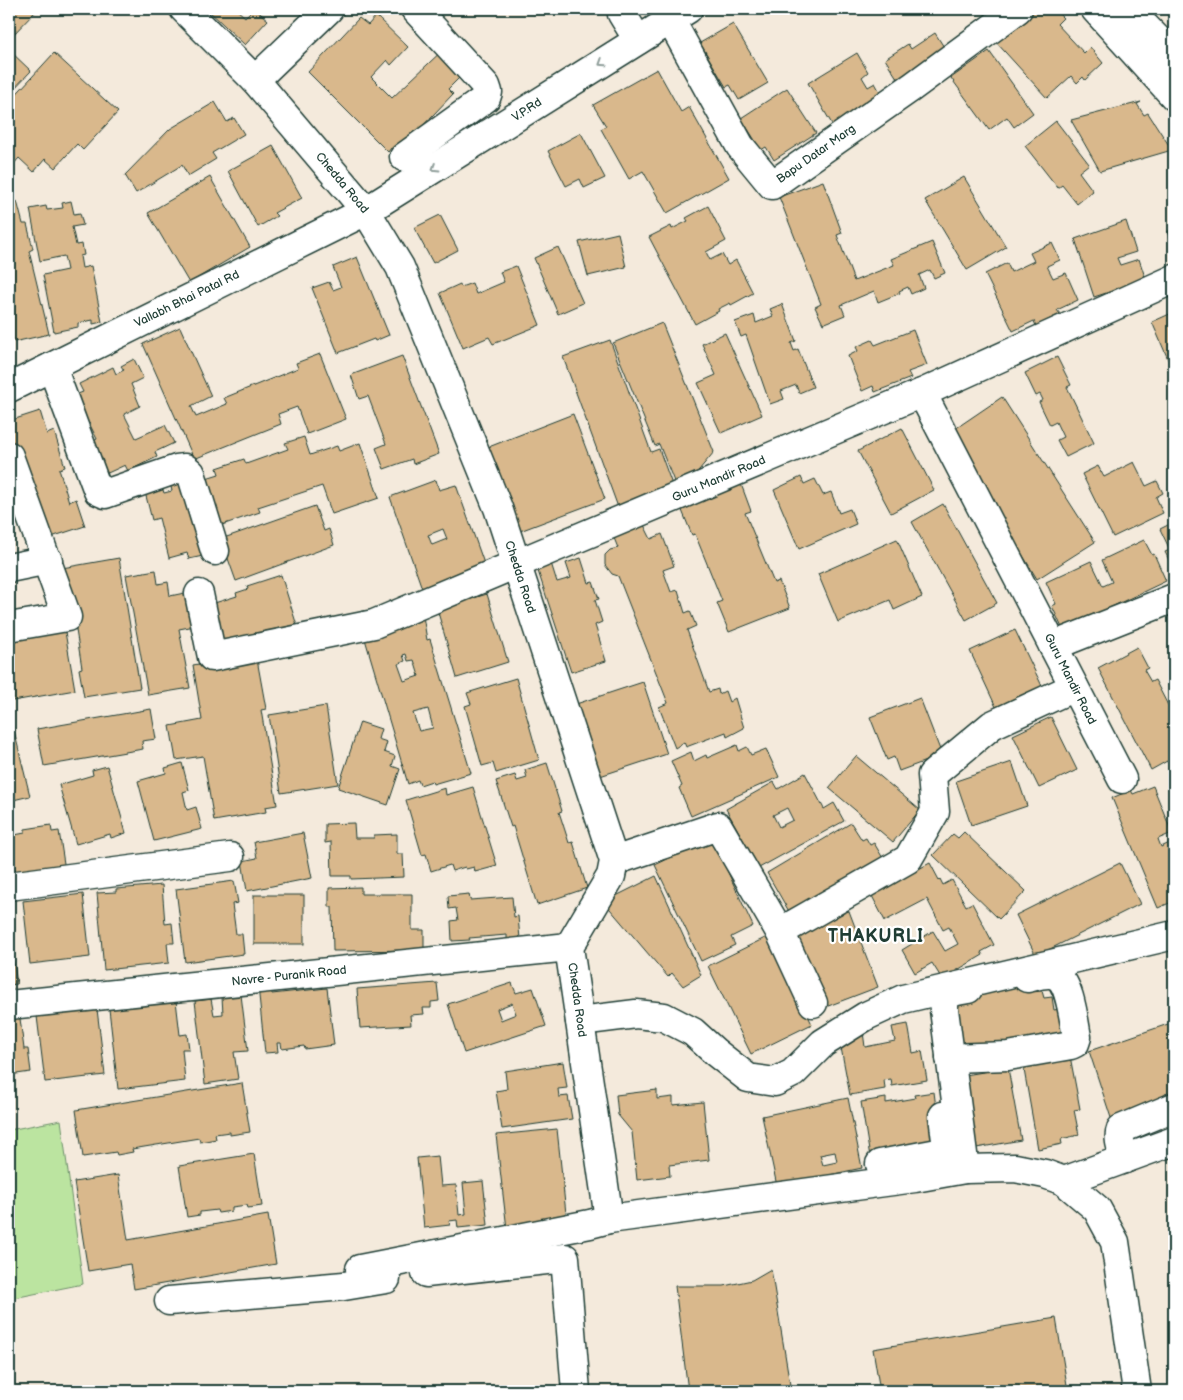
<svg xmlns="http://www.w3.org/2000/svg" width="1183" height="1400" viewBox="0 0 1183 1400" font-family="'Balsamiq Sans',sans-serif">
  <rect width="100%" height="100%" fill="#f4eadc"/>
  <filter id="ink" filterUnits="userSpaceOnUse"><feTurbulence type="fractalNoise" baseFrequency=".02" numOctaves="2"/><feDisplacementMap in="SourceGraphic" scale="10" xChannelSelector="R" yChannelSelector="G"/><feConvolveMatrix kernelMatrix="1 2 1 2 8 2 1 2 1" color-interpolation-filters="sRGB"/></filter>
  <g filter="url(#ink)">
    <polygon fill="#bbe4a0" stroke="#6d906a" points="61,1120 83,1284 9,1299 9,1130"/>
    <g fill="#d9b88c" stroke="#1f3d34" fill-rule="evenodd">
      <polygon points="9,9 37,10 9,39"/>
      <polygon points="207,9 236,9 245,17 253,9 255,9 268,20 245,45"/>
      <polygon points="1030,9 1054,9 1063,18 1057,24 1084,53 1090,47 1103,63 1085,80 1083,77 1077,83 1071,76 1047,98 995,41"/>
      <polygon points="376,16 408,47 391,65 387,60 371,77 392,98 446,47 468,69 448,89 453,94 396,154 391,148 388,152 308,72 359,18 368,25"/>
      <polygon points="733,24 768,83 739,100 730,85 726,87 700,43"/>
      <polygon points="935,33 949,55 902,86 885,59 908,44 911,49"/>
      <polygon points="9,50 31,71 9,94"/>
      <polygon points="989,51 1033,113 1014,127 1007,117 989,130 951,78"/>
      <polygon points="54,53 118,112 83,150 77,144 55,168 45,159 34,172 19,158 12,166 9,163 9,102"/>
      <polygon points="857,53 868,72 862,77 868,87 875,83 885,101 836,131 808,83"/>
      <polygon points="657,69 681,112 689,107 729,178 667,213 643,171 629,179 601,129 606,126 593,105"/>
      <polygon points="787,88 816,133 774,160 766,147 761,150 741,118"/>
      <polygon points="215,102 227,122 234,118 244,134 212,153 216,159 188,176 182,165 136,193 125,175 170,129"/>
      <polygon points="1141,102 1137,104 1144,115 1148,113 1172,150 1100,171 1071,120"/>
      <polygon points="1056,121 1089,164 1079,172 1093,191 1077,204 1062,185 1058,188 1025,146"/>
      <polygon points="581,133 605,178 584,188 580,179 566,186 548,151"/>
      <polygon points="273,146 302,198 274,213 277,216 258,227 228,171"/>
      <polygon points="210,177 250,247 189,283 148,213"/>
      <polygon points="964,177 1006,247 967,270 925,200"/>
      <polygon points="823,181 842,233 837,235 854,281 894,265 891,259 932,242 945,273 934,278 930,270 919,275 924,288 911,294 908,287 899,291 900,293 878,302 874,291 841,305 845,315 823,324 815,307 821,304 779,197"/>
      <polygon points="17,201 23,224 27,224 33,249 29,251 49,334 14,342 9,324 9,203"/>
      <polygon points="71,201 74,214 80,213 83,225 72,227 76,245 82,244 84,255 80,256 82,268 91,266 102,322 93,324 93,320 78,323 78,327 54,332 43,275 67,270 64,256 40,261 30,209 46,206 47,210 63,208 62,203"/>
      <polygon points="708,206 726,241 706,252 710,260 722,254 728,265 736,260 753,293 731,305 730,303 718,309 719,311 695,324 649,237 671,226 672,229 688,221 686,218"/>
      <polygon points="440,215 458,250 433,263 414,228"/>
      <polygon points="1126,221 1136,252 1117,258 1120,265 1139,259 1146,280 1094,297 1075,239"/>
      <polygon points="1174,229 1174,249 1168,231"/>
      <polygon points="618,233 626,267 588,276 579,242"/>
      <polygon points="1052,243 1060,260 1047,266 1053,278 1066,273 1078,300 1057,310 1060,314 1036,326 1034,321 1013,331 985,274 1007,263 1011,272 1034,261 1030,253"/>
      <polygon points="558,247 583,303 558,314 534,258"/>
      <polygon points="357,257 389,335 375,341 374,339 338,353 312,288 329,282 333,290 341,287 333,267"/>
      <polygon points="516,266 540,325 493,344 489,337 463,348 440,293 460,284 461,287 472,283 476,294 504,282 500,272"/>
      <polygon points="782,304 796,341 791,343 794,351 798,349 813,387 799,393 796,385 781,391 784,399 770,404 746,335 741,337 735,322 754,315 756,323 773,316 770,309"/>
      <polygon points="1174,312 1174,373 1152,322"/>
      <polygon points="662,323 714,452 679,494 659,444 655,446 613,343"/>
      <polygon points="180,327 211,396 191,406 196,417 227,404 224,398 298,368 296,363 320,354 346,419 307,434 297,407 278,414 281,424 194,459 143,344"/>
      <polygon points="913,330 927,365 908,372 911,378 875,392 873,386 862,391 848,356 858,351 856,347 872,340 875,345"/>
      <polygon points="725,333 762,415 721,433 698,383 716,375 702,344"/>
      <polygon points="610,340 651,452 659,449 674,490 619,510 563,357"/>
      <polygon points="402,356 439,454 413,464 412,459 384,469 376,448 386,444 368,396 359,399 351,375"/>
      <polygon points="1057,357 1071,385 1067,387 1094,443 1066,457 1057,440 1063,437 1056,422 1050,425 1039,402 1043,400 1040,394 1036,396 1025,373"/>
      <polygon points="134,359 143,378 131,384 140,406 124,414 136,438 165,425 174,443 155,452 157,457 128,471 125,465 99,477 92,442 97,439 89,423 84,425 75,395 83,392 79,384 113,367 116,374 124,370 121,366"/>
      <polygon points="1002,397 1095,542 1037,579 949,433"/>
      <polygon points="40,411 47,434 54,431 65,467 59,469 69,502 76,499 85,526 42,540 9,448 9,421"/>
      <polygon points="573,414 605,499 512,534 481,450"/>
      <polygon points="902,428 934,490 891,513 858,451"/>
      <polygon points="304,437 310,455 337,446 339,451 360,443 379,498 332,514 322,486 258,507 260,512 219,526 203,479 219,474 217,468 244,459 246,464 288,449 285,443"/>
      <polygon points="1134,462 1146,486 1157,481 1163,493 1156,497 1163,513 1113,537 1082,474 1098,466 1104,477"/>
      <polygon points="182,475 203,556 189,559 187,553 169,558 159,518 152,520 145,492 162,487 164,493 172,491 169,479"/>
      <polygon points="801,477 804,484 815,479 823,495 831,492 839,513 850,509 856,524 799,549 774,490"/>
      <path d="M 436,480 L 439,490 L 456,485 L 486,569 L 424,594 L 390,497 ZM 443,529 L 447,539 L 432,545 L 428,535 Z"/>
      <polygon points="741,484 751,511 745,513 774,583 779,581 790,608 729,632 717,603 722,601 695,534 692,535 681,508"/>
      <polygon points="943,504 997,603 966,620 912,522"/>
      <polygon points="315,506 324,531 329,529 334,545 236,581 221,539"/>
      <polygon points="1174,522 1174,570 1165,552 1170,550 1160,529"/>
      <polygon points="644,525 651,539 662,534 674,566 663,570 671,592 678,590 685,613 690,611 696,626 687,630 709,692 718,689 719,694 725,691 729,702 735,698 744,728 727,737 726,732 686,747 684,742 675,748 659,707 668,703 618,576 612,574 605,565 605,555 610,550 618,548 614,538"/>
      <polygon points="897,539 922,597 894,610 890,600 838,622 818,574"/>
      <polygon points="1144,540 1152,555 1154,554 1166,581 1063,630 1052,606 1056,604 1046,582 1091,561 1103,586 1112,582 1102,560"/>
      <polygon points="119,558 140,688 84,697 79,669 82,668 70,592 62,568"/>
      <polygon points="581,558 589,583 593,582 599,599 595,600 602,622 595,625 606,661 571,672 537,568 551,563 557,582 571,578 566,563"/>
      <polygon points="156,570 158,584 168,582 170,596 194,591 200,625 179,629 190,688 148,695 126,575"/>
      <polygon points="281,575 299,632 219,649 208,605 237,596 236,593 248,589 247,586"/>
      <polygon points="487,594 508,662 457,678 437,609"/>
      <path d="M 423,616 L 427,640 L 430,639 L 471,773 L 433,784 L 432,781 L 420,785 L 418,780 L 408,784 L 365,639 ZM 406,654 L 408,661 L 414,660 L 419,676 L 404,681 L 398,664 L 405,661 L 403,655 ZM 428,709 L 433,728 L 419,731 L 413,713 Z"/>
      <polygon points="64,626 75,690 13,701 9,675 9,636"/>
      <polygon points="1015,630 1042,686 996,707 970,651"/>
      <polygon points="1137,647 1148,668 1144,670 1151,682 1155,680 1174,717 1174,762 1169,764 1167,761 1151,770 1098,668"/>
      <polygon points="256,654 266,709 261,710 277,805 265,807 266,812 214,821 203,756 176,760 170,726 202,720 193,665"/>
      <polygon points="516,678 539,760 496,773 493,763 482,766 465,706 471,704 467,693"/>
      <polygon points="643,682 667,754 600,776 576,704"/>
      <polygon points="920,698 942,755 899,771 894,757 887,760 870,717"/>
      <polygon points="326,706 338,784 281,793 269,715"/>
      <polygon points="151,709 156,739 142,741 143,749 44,766 37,729"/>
      <polygon points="1051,717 1077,770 1039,788 1013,735"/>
      <polygon points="9,722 12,722 30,796 9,801"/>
      <polygon points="360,722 381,729 378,739 387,742 384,752 395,756 392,766 400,769 388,805 338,788"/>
      <polygon points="737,745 739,751 747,747 751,755 766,749 779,777 691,816 679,788 682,786 671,761 691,752 694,761 706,755 707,758"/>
      <polygon points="856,756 920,810 893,842 829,788"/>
      <polygon points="1012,762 1027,806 971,825 956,781"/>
      <polygon points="182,763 189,790 183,792 187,810 196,807 202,829 154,841 138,781 166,773 165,768"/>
      <polygon points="547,763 562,811 559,812 569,843 573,842 587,888 537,905 513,826 511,827 496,781 515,775 517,781 527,778 525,770"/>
      <polygon points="107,766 126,833 111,838 110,834 76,844 59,785 93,775 92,770"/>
      <path d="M 805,773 L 824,809 L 834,803 L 844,821 L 759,868 L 726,809 L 774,782 L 778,789 ZM 787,808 L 793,820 L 779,827 L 773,815 Z"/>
      <polygon points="1153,786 1172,833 1158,839 1161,847 1174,841 1174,901 1158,908 1112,798 1131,790 1133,794"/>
      <polygon points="473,787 497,866 475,872 474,867 466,869 465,867 452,871 450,865 431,871 426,854 422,855 406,800 445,788 446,795"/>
      <polygon points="354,823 355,838 374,838 374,835 397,834 397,854 403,854 404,877 351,879 351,876 332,876 331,842 325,843 325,824"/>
      <polygon points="851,823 862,840 866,838 870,845 874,843 884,860 791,915 767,873"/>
      <polygon points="51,825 52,832 59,831 65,870 9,879 9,836 25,833 25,829"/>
      <polygon points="964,832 1026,891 999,919 933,855 953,834 958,838"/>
      <polygon points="303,833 312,878 247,891 242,861 257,858 254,842"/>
      <polygon points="712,838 753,926 731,937 735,945 701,961 655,865"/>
      <polygon points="930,863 939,880 940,879 943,885 952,880 966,906 972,903 994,945 981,952 983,955 942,979 932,963 915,973 902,950 933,931 945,951 958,944 949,927 943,930 927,899 885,921 871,894"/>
      <polygon points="1120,863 1140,904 1036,956 1016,915"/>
      <polygon points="656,876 701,975 683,986 672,973 668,977 604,902"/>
      <polygon points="234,881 238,903 232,904 236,934 242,934 244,954 185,962 176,889"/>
      <polygon points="162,885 165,924 172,923 174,943 167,943 169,963 104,970 97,893 116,892 116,889"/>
      <polygon points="361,887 361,894 412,894 412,930 424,930 424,950 333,951 332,907 329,907 329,888"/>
      <polygon points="83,894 90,957 30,964 23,901"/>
      <polygon points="469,894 470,900 512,897 514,917 518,916 520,939 507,940 507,935 469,938 470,940 452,941 451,921 458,920 456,908 449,909 448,896"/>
      <rect x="254" y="895" width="50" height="49"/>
      <polygon points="849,911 878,987 823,1008 794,932"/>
      <polygon points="9,929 17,984 9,985"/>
      <polygon points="769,936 812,1024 751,1054 708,966"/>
      <polygon points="437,983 439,1001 431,1002 431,1008 423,1008 424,1014 410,1015 411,1025 360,1028 357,989"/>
      <path d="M 512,983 L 516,993 L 533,988 L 546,1026 L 464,1053 L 448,1004 ZM 512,1003 L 516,1014 L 501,1020 L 497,1009 Z"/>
      <polygon points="1022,983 1031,986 1032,992 1042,991 1044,998 1052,997 1054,1010 1064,1008 1072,1036 965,1055 954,995"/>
      <polygon points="271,984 272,994 327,988 334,1045 305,1049 304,1046 282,1049 281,1043 277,1043 278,1052 265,1053 258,986"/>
      <polygon points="175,992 180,1035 187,1034 189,1049 182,1049 185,1081 118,1089 108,1000"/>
      <polygon points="241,995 248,1051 234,1052 238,1079 205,1084 195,1001 211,999 214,1015 223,1014 222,997"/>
      <polygon points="96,1001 105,1075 45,1082 36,1008"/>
      <polygon points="19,1011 24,1049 28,1049 31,1072 9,1075 9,1013"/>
      <polygon points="1174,1022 1174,1091 1165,1094 1169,1105 1113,1124 1089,1051"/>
      <polygon points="908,1024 913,1053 922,1051 927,1080 892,1086 891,1079 884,1080 885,1089 850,1095 839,1037 863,1032 865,1047 895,1041 892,1027"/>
      <polygon points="1070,1056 1080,1109 1074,1110 1079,1135 1061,1139 1062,1144 1038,1149 1023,1064"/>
      <polygon points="563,1062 567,1088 558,1089 559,1097 568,1096 572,1119 502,1129 496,1091 507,1089 505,1071"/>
      <polygon points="1008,1068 1021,1140 971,1149 959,1076"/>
      <polygon points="242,1083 250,1132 230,1135 230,1132 215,1134 216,1139 200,1142 199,1138 132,1149 133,1152 117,1155 116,1152 83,1157 76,1110"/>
      <polygon points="657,1090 657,1099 673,1097 673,1105 703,1102 709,1160 669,1165 670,1176 637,1180 632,1132 618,1115 616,1095"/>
      <polygon points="934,1092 941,1147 870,1157 861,1102 886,1098 886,1103 915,1098 914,1095"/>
      <path d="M 848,1098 L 862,1168 L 777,1186 L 762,1116 ZM 835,1152 L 837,1162 L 823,1165 L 820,1155 Z"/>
      <polygon points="557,1129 567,1223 507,1229 496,1135"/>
      <polygon points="254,1154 262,1206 248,1208 247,1205 232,1207 232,1211 218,1213 217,1210 200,1212 200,1215 187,1217 179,1166"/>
      <polygon points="438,1156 441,1186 456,1185 459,1215 466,1214 463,1183 483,1181 488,1225 458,1228 457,1220 449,1221 450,1225 424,1228 417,1158"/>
      <polygon points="118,1175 128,1240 268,1215 276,1264 134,1289 130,1264 88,1271 74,1182"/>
      <polygon points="771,1269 791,1391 688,1391 675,1286 724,1286 752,1280"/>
      <polygon points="1056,1318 1068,1391 1025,1391 1025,1388 1007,1391 880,1391 873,1349"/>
    </g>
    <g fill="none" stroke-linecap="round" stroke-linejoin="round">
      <g stroke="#1f3d34" stroke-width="31">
        <g id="minor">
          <polyline points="184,9 255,80 366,211 400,267 498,508 614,861 611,876 569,947 609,1219"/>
          <polyline points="625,9 622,14 638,40"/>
          <polyline points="1095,9 1174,96"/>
          <polyline points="1128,9 1174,56"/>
          <polyline points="670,19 740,146 772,185 912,87 1018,9"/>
          <polyline points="255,80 329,9"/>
          <polyline points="404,157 486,98 488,92 486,86 415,9"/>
          <polyline points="52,367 98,491 105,494 177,469 185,468 191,473 215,551"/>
          <polyline points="9,388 366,211 688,9"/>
          <polyline points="922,393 1122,779"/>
          <polyline points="9,456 67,617 9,627"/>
          <polyline points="9,568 48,560"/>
          <polyline points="199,594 212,657 374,624 922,393 1174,279"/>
          <polyline points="1053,646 1174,598"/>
          <polyline points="614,861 718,826 780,932 908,859 935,812 932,775 992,725 1074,687"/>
          <polyline points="9,886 230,857"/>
          <polyline points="780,932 813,1003"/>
          <polyline points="9,1005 569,947"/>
          <polyline points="580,1021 636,1014 664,1017 693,1032 715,1052 748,1078 775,1082 793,1073 823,1043 866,1016 903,999 1174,935"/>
          <path d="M 950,1058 L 1008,1056 L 1071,1045 L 1075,1043 L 1077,1037 C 1074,1022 1070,981 1055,975 C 1046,972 1036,976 1027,978"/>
          <path d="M 1125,1159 C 1122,1149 1117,1139 1121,1129 L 1174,1107"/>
          <polyline points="880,1164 943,1152 947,1148 943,1116"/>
          <path d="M 965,1169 L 943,1002 C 948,991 957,991 968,989"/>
          <polyline points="1064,1181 1174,1141"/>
          <polyline points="360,1269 590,1224 609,1219 915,1178 965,1169 1015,1168 1045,1174 1064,1181 1097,1209 1115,1242 1137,1391"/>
          <polyline points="426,1273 565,1258 576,1391"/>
          <polyline points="169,1301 344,1286 386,1279"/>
        </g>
      </g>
      <use href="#minor" stroke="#fff" stroke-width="28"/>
    </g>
    <defs><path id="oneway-chevron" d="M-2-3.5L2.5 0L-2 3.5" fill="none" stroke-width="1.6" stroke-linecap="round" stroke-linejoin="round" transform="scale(1.25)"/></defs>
    <g stroke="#8f9e9a">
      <use href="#oneway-chevron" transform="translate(602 63) rotate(147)"/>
      <use href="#oneway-chevron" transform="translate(435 168) rotate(148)"/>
    </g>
  </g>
  <g text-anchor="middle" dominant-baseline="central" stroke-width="4.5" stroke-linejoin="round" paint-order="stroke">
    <g font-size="12" fill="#1f3d34" stroke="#fff">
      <text transform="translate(527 110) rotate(-33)">V.P.Rd</text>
      <text transform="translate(816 154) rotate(-35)">Bapu Datar Marg</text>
      <text transform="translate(342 183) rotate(50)">Chedda Road</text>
      <text transform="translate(187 299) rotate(-26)">Vallabh Bhai Patal Rd</text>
      <text transform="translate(719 479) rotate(-23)">Guru Mandir Road</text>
      <text transform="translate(520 577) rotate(72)">Chedda Road</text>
      <text transform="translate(1070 679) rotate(63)">Guru Mandir Road</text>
      <text transform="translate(289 976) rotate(-6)">Navre - Puranik Road</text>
      <text transform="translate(577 1000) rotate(82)">Chedda Road</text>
    </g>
    <g font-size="18" font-weight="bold" letter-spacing="1" fill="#1f3d34" stroke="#fff">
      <text x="876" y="936">THAKURLI</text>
    </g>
  </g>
  <rect width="1183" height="1400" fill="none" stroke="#fff" stroke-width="30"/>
  <rect x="15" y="15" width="1153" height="1370" fill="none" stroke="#1f3d34" stroke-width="2" filter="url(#ink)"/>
</svg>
